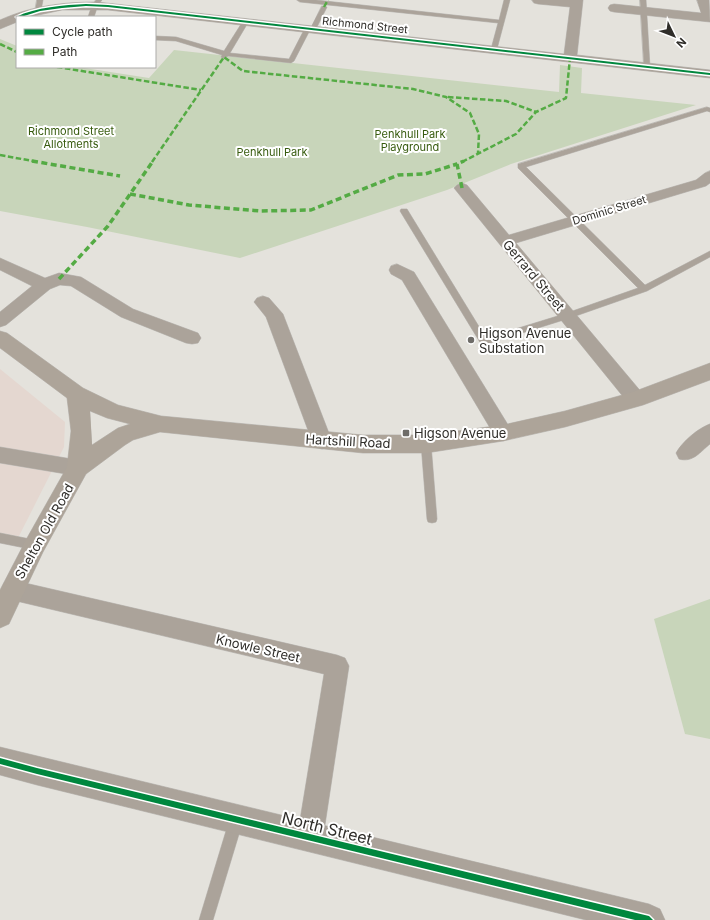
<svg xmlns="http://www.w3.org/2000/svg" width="710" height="920" viewBox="0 0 710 920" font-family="Inter,sans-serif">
  <rect width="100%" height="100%" fill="#e4e2dc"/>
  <polygon fill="#e4d7d0" points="0,369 65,422 64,447 16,542 0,539"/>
  <g fill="#c8d5ba">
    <polygon points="0,39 17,46 17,67 78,67 149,78 174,50 559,92 560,65 582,68 581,93 696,105 511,164 447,190 240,258 87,227 0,211"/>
    <polygon points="710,599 710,739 685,734 654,619"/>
  </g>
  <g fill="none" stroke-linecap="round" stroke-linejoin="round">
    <g stroke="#bfbdb9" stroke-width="1">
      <g id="service">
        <polygon points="37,0 43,0 41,11 38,13 35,11"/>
        <polygon points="96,0 102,0 98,5 94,17 88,17 92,5"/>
        <polygon points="297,0 316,0 499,20 504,0 510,0 497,49 494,51 491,49 498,23 300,2"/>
        <polygon points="640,0 646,0 650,67 647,69 644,67"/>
        <polygon points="322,6 327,7 316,29 313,31 310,30 294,61 291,63 228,56 224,59 221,57 222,55 176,41 155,40 155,36 176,37 224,51 243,21 246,19 249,21 230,53 289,59 305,28 308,26 311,27"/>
        <polygon points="707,107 710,108 710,112 707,111 526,167 645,285 710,251 710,257 647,291 570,318 484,345 481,344 400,211 401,209 407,209 486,338 564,314 638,288 518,168 518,164"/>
        <polygon points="426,440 429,441 431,444 437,519 436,522 432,523 428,522 427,519 421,444 423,441"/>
        <polygon points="0,533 35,540 39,542 40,545 39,548 35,550 0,543"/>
        <polygon points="236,814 241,816 243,821 213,920 199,920 229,821 231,816"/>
      </g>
    </g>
    <g stroke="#bfbdb9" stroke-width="1">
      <g id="minor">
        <path d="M 532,0 L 583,0 L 577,55 L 710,70 L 710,78 L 108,10 L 62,10 L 29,17 L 17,17 L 17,22 L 0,29 L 0,20 C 31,6 63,2 97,2 L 564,54 L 570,7 L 538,4 L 534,3 Z"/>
        <polygon points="697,0 709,0 710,22 614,12 610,11 608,8 610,5 614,4 701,13"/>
        <polygon points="710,171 710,183 706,186 516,243 643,394 645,399 643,404 636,406 629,404 454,188 457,185 462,183 467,185 509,235 696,180 705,173"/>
        <polygon points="0,258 45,278 59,273 81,277 133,309 198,333 201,338 198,343 192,344 186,343 121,317 71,286 60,285 50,289 6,325 0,327 0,312 32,286 0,270"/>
        <polygon points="397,264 414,272 510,428 513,433 510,438 503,441 496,438 402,280 391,274 389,270 391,266"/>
        <polygon points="263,296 269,298 283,314 332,441 329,447 322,449 315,447 312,441 266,317 254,302 257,298"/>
        <path d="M 710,424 L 710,444 C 700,452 693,463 679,459 L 676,453 C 682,442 698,428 710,424 Z"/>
        <polygon points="0,447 78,460 85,462 88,468 85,474 78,476 0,463"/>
        <polygon points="12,580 337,655 345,658 349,666 323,838 319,847 310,851 301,847 297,838 324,674 12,600 4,597 1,590 4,583"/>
      </g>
    </g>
    <g stroke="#bfbdb9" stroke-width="1">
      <polygon id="tertiary" points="0,747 649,904 660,909 665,920 586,920 37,785 0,775"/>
    </g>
    <g stroke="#bfbdb9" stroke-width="1">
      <path id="primary" d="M 0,331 L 7,333 L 83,388 L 118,405 L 161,416 L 363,435 L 426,435 L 503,425 L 565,411 L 633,392 L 710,363 L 710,380 L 643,405 L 565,427 L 503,441 L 426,453 L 363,453 L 160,432 L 133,440 L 125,445 L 86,474 L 43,552 L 9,624 L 0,628 L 0,590 L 27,538 L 67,467 L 71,431 L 67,398 L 0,348 ZM 90,411 L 107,418 L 130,424 L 118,428 L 92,445 Z"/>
    </g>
    <use href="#service" fill="#aba39a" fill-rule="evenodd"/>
    <use href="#minor" fill="#aba39a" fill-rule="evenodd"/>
    <use href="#tertiary" fill="#aba39a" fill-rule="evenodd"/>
    <use href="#primary" fill="#ada499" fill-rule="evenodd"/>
    <g stroke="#54ab44" stroke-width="2.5" stroke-dasharray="5.5 2.5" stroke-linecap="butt">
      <polyline points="324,7 328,0"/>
      <polyline points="0,44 17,52"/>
      <polyline points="57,67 201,90"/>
      <polyline points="448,97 506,101 536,112"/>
      <polyline points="0,155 38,162"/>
      <polyline points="152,162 224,57 243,71 413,89 446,97 470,113 479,134 478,153"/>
      <polyline points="462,162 516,134 536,112 566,98 570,58"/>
    </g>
    <g stroke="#54ab44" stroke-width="3.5" stroke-dasharray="6 3.5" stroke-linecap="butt">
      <polyline points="32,161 120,176"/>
      <polyline points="462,188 457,164 464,161"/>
      <polyline points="130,194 189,205 260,211 311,210 398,175 425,174 457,164"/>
      <polyline points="59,279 108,226 153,161"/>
    </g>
    <g stroke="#fff" stroke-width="3">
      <g id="cycleway">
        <path d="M 86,4 L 108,5 L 710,73 L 710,75 L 108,7 L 86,6 L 62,8 L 40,11 L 21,17 L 17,17 L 17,18 L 16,17 C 36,7 64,5 86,4 Z"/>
        <polygon points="0,758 37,768 649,916 653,920 635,920 37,774 0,764"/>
      </g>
    </g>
    <use href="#cycleway" fill="#00873e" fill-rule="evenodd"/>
  </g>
  <g fill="#6e6c68" stroke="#fff" stroke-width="1.5">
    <circle cx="471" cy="340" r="4"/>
    <rect x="402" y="429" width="8" height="8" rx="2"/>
  </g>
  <g text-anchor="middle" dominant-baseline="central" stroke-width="4" stroke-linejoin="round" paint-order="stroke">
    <g font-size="11" fill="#2f2d29" stroke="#fff">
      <text transform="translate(365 25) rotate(6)">Richmond Street</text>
      <text transform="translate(609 210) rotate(-17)">Dominic Street</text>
    </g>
    <g font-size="11" fill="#375b0e" stroke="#fff">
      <text x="71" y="131">Richmond Street<tspan x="71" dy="13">Allotments</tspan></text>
      <text x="410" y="134">Penkhull Park<tspan x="410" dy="13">Playground</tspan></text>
      <text x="272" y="152">Penkhull Park</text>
    </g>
    <g font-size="13" fill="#2f2d29" stroke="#fff">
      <text transform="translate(534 275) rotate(50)">Gerrard Street</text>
      <text transform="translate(348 441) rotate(3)">Hartshill Road</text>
      <text transform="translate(44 531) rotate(-61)">Shelton Old Road</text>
      <text transform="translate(258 648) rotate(13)">Knowle Street</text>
    </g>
    <g font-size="13" fill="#2f2d29" stroke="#fff" text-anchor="start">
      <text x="479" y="333">Higson Avenue<tspan x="479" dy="15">Substation</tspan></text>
      <text x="414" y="433">Higson Avenue</text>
    </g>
    <g font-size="16" fill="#2f2d29" stroke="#fff">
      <text transform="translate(327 828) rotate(14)">North Street</text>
    </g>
  </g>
  <rect x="16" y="16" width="140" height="52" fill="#ffffff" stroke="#acaba9"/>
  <rect x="24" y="29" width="20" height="6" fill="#00873e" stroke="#acaba9"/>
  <text x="52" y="36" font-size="12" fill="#2f2d29">Cycle path</text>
  <rect x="24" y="49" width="20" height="6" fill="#54ab44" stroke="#acaba9"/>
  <text x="52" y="56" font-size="12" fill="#2f2d29">Path</text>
  <g transform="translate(674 36) rotate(133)" stroke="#ffffff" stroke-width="3" paint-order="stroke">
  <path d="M0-3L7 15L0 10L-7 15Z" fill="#2f2d29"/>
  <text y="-6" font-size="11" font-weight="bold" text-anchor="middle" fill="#2f2d29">N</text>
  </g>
</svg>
